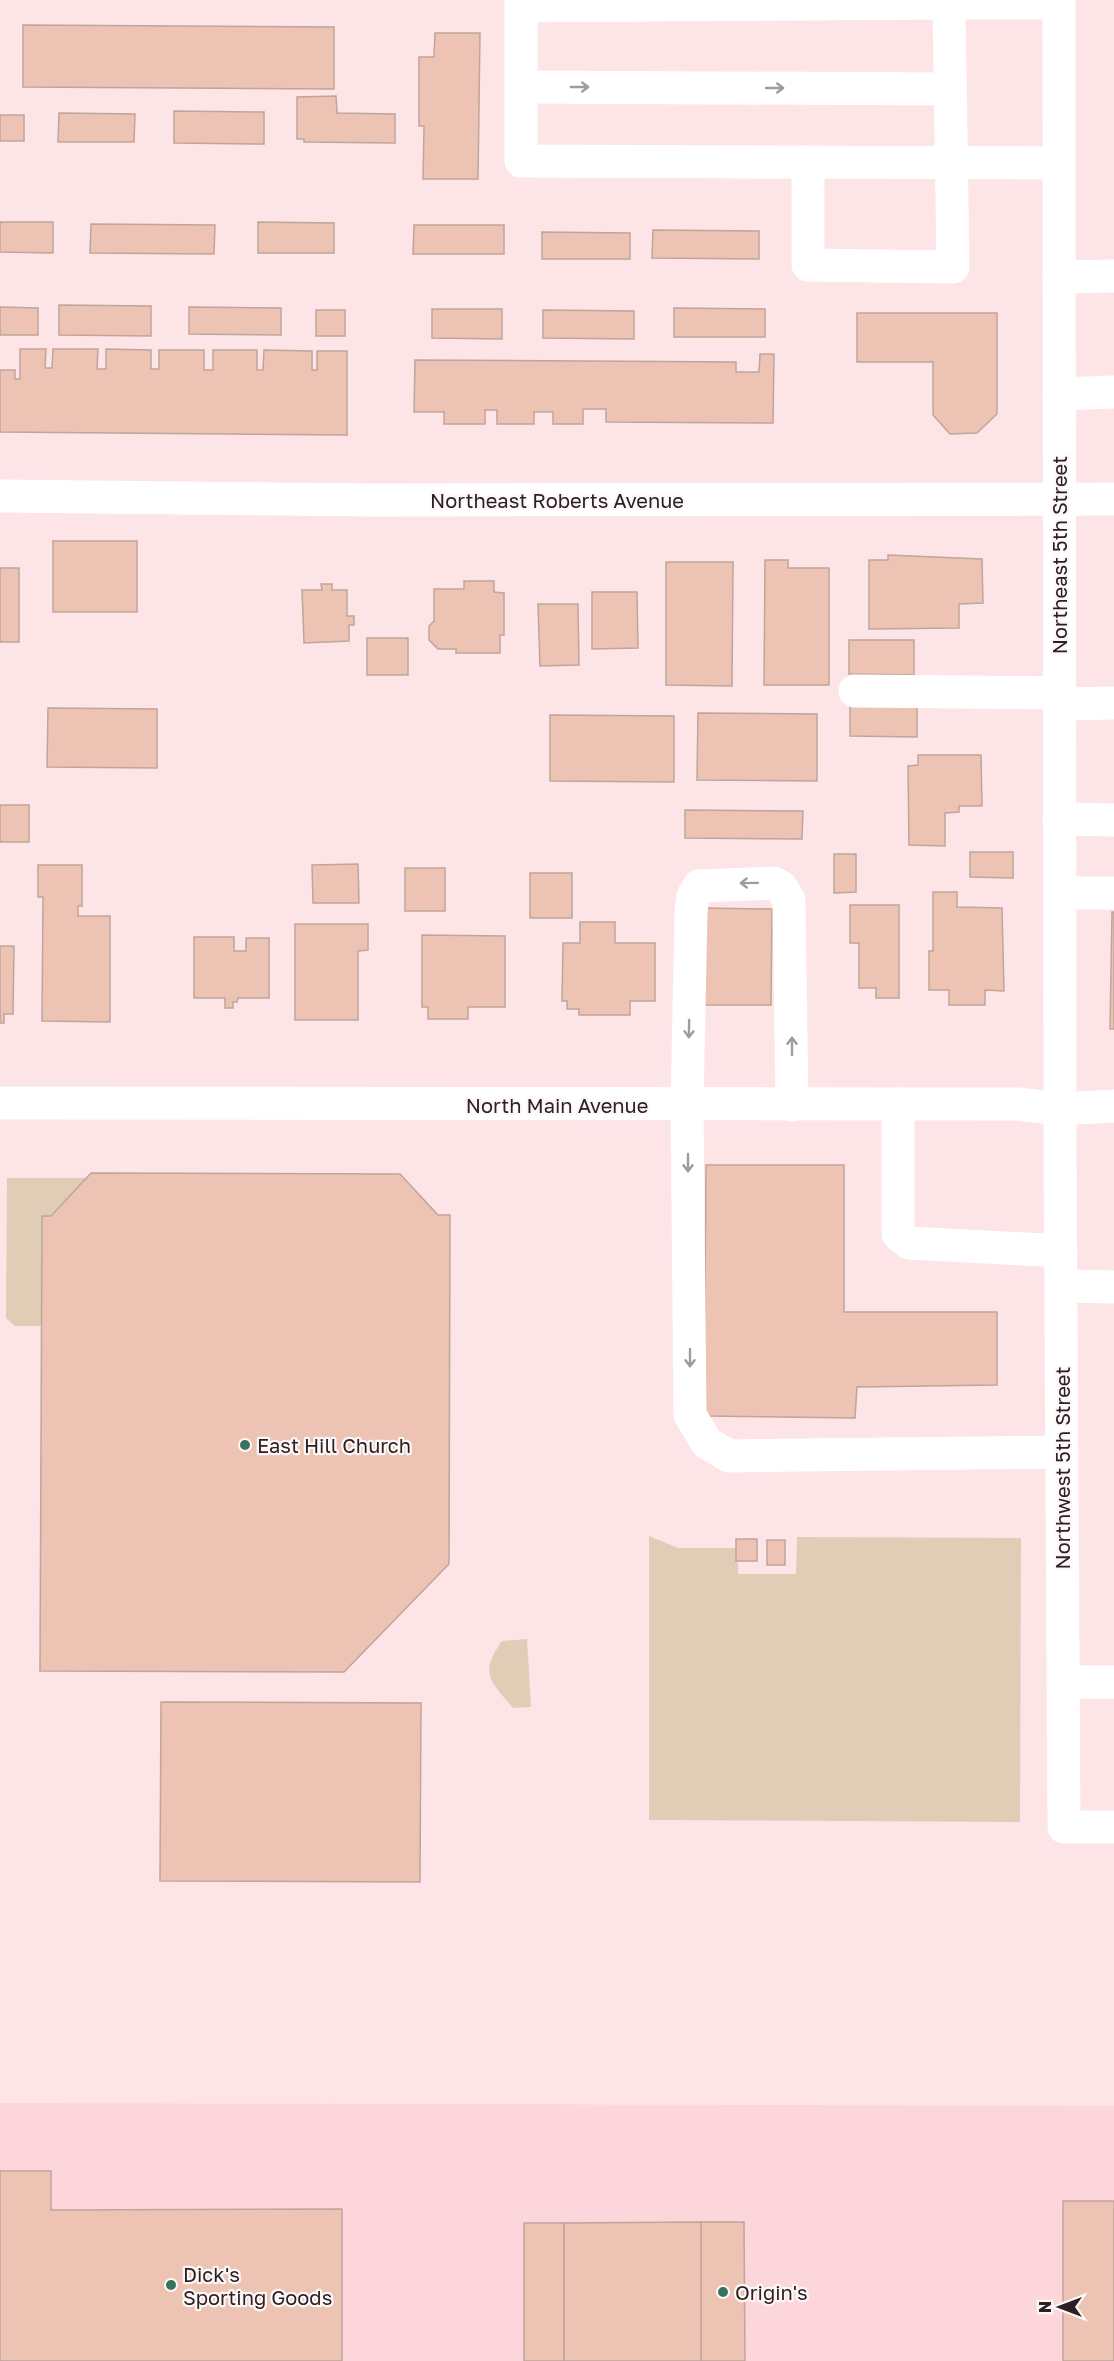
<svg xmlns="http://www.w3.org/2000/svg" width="1114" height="2361" viewBox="0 0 1114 2361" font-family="'Golos Text',sans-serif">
  <rect width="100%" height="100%" fill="#fde4e7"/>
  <polygon fill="#fcd6da" points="0,2103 1114,2106 1114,2361 0,2361"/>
  <g fill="#e0cdb6">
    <polygon points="7,1178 87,1178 51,1216 42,1216 41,1326 15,1326 6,1318"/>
    <polygon points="649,1536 678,1548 738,1548 738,1574 796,1574 797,1537 1021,1538 1020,1822 649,1820"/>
    <path d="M 527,1639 L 531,1707 L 513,1708 C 490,1681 479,1673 502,1641 Z"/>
  </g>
  <g fill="#edc3b4" stroke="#bfa59b" stroke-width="1.5">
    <polygon points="23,25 334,27 334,89 23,87"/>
    <polygon points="435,33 480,33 478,179 423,179 424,126 419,126 419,57 434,57"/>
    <polygon points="336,96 337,113 395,114 395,143 304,142 304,139 297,139 297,97"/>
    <polygon points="174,111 264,112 264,144 174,143"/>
    <polygon points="59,113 135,114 134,142 58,142"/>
    <rect x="0" y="115" width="24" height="26"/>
    <polygon points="0,222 53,222 53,253 0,252"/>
    <polygon points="258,222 334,223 334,253 258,253"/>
    <polygon points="91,224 215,225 214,254 90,253"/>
    <polygon points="414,225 504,225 504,254 413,254"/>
    <polygon points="653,230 759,231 759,259 652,258"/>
    <polygon points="542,232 630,233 630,259 542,259"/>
    <polygon points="59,305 151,306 151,336 59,335"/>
    <polygon points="0,307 38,308 38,335 0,335"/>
    <polygon points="189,307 281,308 281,335 189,334"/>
    <polygon points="674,308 765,309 765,337 674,337"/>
    <polygon points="432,309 502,309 502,339 432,338"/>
    <rect x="316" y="310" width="29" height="26"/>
    <polygon points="543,310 634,311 634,339 543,338"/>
    <polygon points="857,313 997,313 997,414 977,433 950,434 933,415 933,362 857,362"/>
    <polygon points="20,349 46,349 45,368 52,368 53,349 98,349 97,369 106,369 106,349 151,350 151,369 159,369 159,350 204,350 204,370 213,370 213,350 257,350 257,370 263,370 264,350 312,351 312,370 317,370 317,351 347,351 347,435 0,432 0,370 15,370 15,379 20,379"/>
    <polygon points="760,354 774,354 773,423 606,422 606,409 583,409 583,424 553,424 553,412 534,412 534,424 497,424 497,410 485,410 485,424 444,424 444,412 414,412 415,360 736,362 736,372 759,372"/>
    <rect x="53" y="541" width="84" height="71"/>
    <polygon points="888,555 982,559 983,603 959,604 959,628 869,629 869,560 888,560"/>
    <polygon points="765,560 788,560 788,568 829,568 829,685 764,685"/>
    <polygon points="666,562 733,562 732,686 666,685"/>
    <rect x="0" y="568" width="19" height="74"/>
    <polygon points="464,581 494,581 494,592 504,593 504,635 500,635 500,653 456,653 456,649 438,649 429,640 429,626 434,621 434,589 464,589"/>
    <polygon points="321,584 332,584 332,590 347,590 347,616 354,616 354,625 349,625 349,641 304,643 302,590 322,590"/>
    <polygon points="592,592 637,592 638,648 592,649"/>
    <polygon points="538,604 578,604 579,665 540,666"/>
    <rect x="367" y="638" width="41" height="37"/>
    <polygon points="849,640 914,640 914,675 849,674"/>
    <polygon points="850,700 917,701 917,737 850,736"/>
    <polygon points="48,708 157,709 157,768 47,767"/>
    <polygon points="698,713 817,714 817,781 697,780"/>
    <polygon points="550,715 674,716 674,782 550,781"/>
    <polygon points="918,755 981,755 982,806 959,806 959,812 945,813 945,846 909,845 908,766 918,765"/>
    <rect x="0" y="805" width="29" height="37"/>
    <polygon points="685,810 803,811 802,839 685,838"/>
    <polygon points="970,852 1013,852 1013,878 970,877"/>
    <polygon points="834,854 856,854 856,892 834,893"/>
    <polygon points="358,864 359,903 313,903 312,865"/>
    <polygon points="38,865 82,865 82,906 78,906 78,916 110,916 110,1022 42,1021 43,897 38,897"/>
    <rect x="405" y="868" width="40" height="43"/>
    <rect x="530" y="873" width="42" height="45"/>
    <polygon points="933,892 957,892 957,907 1002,908 1004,991 985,990 985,1005 949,1005 949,990 929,990 929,951 933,951"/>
    <polygon points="850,905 899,905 899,998 876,998 876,988 859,988 859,943 850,943"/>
    <polygon points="704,908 772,909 771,1005 704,1005"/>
    <polygon points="1112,912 1114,912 1114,1029 1110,1029"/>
    <polygon points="580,922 615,922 615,943 655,943 655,1001 630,1001 630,1015 579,1015 579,1009 567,1009 567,1001 562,1001 563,943 580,943"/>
    <polygon points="295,924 368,924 368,950 358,951 358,1020 295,1020"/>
    <polygon points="422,935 505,936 505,1007 468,1007 468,1019 428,1019 428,1007 422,1007"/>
    <polygon points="194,937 234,937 234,951 246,951 246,938 269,938 269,998 238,998 237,1002 233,1002 233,1008 225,1008 225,998 194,998"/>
    <polygon points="0,946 14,946 13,1014 4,1014 4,1023 0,1023"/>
    <polygon points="706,1165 844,1165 844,1312 997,1312 997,1385 857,1387 855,1418 704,1416"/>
    <polygon points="91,1173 400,1174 438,1215 450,1215 449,1564 344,1672 40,1671 42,1216 51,1216"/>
    <rect x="736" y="1539" width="21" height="22"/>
    <rect x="767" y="1540" width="18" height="25"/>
    <polygon points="161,1702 421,1703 420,1882 160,1881"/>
    <polygon points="0,2171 51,2171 51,2210 342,2209 342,2361 0,2361"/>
    <rect x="1063" y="2201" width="51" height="160"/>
    <polygon points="701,2222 744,2222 745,2361 701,2361"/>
    <polygon points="701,2222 701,2361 564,2361 564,2223"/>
    <rect x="524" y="2223" width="40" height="138"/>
  </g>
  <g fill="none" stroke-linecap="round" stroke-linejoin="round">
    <g stroke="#fff" stroke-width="33">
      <polyline points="521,0 521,161 1059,163"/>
      <polyline points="1059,0 1060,1148 1064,1827 1114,1827"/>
      <polyline points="521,6 949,3"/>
      <polyline points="521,87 950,89"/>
      <polyline points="808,162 808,265 953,267 949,3 1059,3"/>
      <polyline points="1059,277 1114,276"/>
      <polyline points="1059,394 1114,392"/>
      <polyline points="0,496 376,500 1114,499"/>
      <polyline points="855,691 1059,693"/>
      <polyline points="1059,704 1114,703"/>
      <polyline points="1059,819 1114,820"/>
      <polyline points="1060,893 1114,893"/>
      <polyline points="0,1103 1017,1104 1060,1109 1114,1106"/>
      <polyline points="898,1104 898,1234 909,1243 1061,1251"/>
      <polyline points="792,1105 789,900 781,887 774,883 699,886 693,896 691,912 687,1105 690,1415 707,1443 729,1456 1062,1452"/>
      <polyline points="1061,1286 1114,1287"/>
      <polyline points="1063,1682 1114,1682"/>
    </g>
  </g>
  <defs><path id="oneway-shaft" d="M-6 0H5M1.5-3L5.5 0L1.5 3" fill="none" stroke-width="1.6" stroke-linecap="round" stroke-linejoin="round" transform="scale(1.5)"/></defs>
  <g stroke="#a09b9c">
    <use href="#oneway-shaft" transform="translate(580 87)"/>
    <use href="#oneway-shaft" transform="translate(775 88)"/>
    <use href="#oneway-shaft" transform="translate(749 883) rotate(179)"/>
    <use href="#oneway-shaft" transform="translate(689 1029) rotate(91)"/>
    <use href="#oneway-shaft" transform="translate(792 1046) rotate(-90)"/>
    <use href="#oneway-shaft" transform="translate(688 1163) rotate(90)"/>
    <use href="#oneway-shaft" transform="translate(690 1358) rotate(90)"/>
  </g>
  <g fill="#36735e" stroke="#fdf7f7" stroke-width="2">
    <circle cx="245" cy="1445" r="6"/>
    <circle cx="171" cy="2285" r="6"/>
    <circle cx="723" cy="2292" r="6"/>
  </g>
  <g text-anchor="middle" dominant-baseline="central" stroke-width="4.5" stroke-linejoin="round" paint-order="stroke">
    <g font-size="20" fill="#2b2022" stroke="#fdf7f7">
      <text x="557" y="500">Northeast Roberts Avenue</text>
      <text transform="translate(1059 555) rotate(-90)">Northeast 5th Street</text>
      <text x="557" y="1105">North Main Avenue</text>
      <text transform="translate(1062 1468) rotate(-90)">Northwest 5th Street</text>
    </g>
    <g font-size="20" fill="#2b2022" stroke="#fdf7f7" text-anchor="start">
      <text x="257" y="1445">East Hill Church</text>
      <text x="183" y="2274">Dick's<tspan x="183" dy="23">Sporting Goods</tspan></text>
      <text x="735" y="2292">Origin's</text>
    </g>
  </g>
  <g transform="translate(1060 2307) rotate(270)" stroke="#fdf7f7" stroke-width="4.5" paint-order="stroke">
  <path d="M0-4.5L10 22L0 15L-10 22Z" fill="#2b2022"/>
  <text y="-9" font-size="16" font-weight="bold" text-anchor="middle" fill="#2b2022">N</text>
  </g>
</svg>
